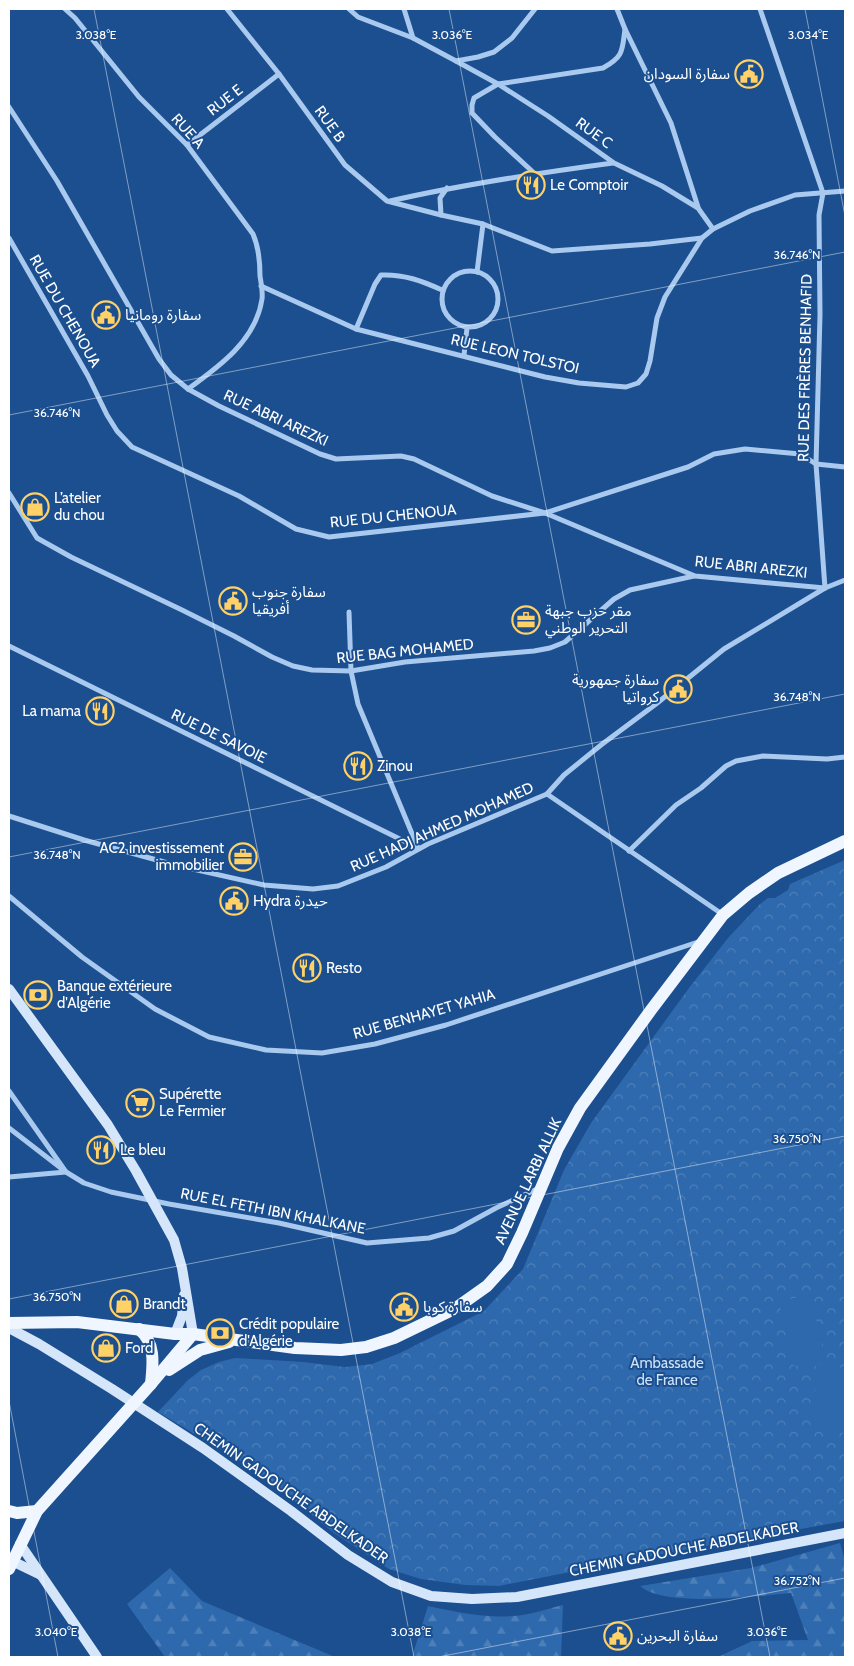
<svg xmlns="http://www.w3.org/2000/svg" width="854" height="1666" viewBox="0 0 854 1666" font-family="Cabin,'Noto Sans Arabic',sans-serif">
  <defs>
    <pattern id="forest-firs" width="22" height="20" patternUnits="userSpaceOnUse" patternTransform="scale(1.25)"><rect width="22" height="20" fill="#2e69ad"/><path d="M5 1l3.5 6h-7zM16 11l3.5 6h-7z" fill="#4d80b9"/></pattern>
    <pattern id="park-crowns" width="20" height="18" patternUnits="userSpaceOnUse" patternTransform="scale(1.25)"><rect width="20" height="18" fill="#2e69ad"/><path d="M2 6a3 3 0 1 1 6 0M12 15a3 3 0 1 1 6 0" fill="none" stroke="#4d80b9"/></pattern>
  </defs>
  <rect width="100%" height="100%" fill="#1b4f8f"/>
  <g fill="url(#forest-firs)">
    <path d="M 840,1543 L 845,1561 L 845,1657 L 718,1657 L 752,1641 L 808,1640 L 791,1593 C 757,1596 665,1608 640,1586 L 751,1568 Z"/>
    <polygon points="170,1568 202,1601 335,1657 165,1657 127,1604"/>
    <path d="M 563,1605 L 561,1657 L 412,1657 L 428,1606 C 456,1612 484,1618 513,1616 C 529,1615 547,1609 563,1605 Z"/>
  </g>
  <polygon fill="url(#park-crowns)" points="845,860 845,1521 667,1553 499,1586 465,1585 421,1579 389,1569 334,1533 291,1498 245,1464 158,1412 188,1380 201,1370 219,1362 235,1358 303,1362 345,1367 372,1364 400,1353 484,1311 523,1269 564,1170 591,1123 689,988 728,938 759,905 768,898 775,898 788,890 790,884"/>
  <g fill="#2e69ad">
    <polygon points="810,1294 825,1358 794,1366 779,1302"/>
    <polygon points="816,1364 845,1368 844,1433 814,1429"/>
  </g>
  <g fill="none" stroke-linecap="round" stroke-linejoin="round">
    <g stroke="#a9c9ee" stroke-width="5">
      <path d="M 65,9 L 75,18 L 139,97 L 187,145 L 253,234 C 259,248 260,261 260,276 C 261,283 263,292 262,299 C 256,340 220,366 188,389"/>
      <polyline points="227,9 279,74 345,165 387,201 441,215 483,224 552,251 650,244 702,238"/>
      <polyline points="349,9 358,17 413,38 456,61 478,57 494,52 512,38 535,9"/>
      <polyline points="404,9 413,38"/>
      <polyline points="617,9 625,29 671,123 698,207"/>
      <polyline points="760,9 823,193 819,215 820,315 816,464 825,588"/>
      <polyline points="456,61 498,84 548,116 614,163 662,186 698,208 713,229"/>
      <polyline points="9,107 57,181 159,359 171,375 188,389 219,406 320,454 336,459 401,456 414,459 492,496 545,513 695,576 825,588 845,580"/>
      <polyline points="187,145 279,74"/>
      <path d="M 534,173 L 495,137 L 472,113 L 472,105 L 474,98 L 498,84 L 603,68 C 624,56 622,51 625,29"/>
      <path d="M 390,201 C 464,184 538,173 613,163"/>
      <polyline points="441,215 440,198 447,188"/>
      <polyline points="9,238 88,376 107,415 117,431 132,447 239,496 296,529 329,537 545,513 688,467 714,454 745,449 800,454 816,464 845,467"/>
      <circle cx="470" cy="299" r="28"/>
      <polyline points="477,272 483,224"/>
      <polyline points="261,286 356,329 545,377 579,383 626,387 638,383 646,374 650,361 657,318 665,297 702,238 713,229 750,211 795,195 845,191"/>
      <path d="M 356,329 L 375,284 L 381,275 C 404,274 422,281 442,290"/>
      <polyline points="464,355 467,328"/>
      <polyline points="9,493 37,538 71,557 182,610 234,636 272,657 293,666 312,670 351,671 405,662 534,651 550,648 565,642 614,599 630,590 694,576"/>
      <polyline points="349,612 351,671 358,704 418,848"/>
      <polyline points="9,646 418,848"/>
      <polyline points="547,794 722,914"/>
      <polyline points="9,816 84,840 175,865 264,885 313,889 338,886 386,867 428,844 547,794 564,775 601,745 656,704 724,649 825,588"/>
      <polyline points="629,851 676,805 701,788 726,766 736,761 763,756 827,759 845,757"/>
      <polyline points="9,896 82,957 155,1009 209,1037 266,1050 322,1053 375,1044 446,1025 698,942"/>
      <polyline points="9,1091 66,1172 9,1177"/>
      <polyline points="9,1128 66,1172 84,1183 111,1192 169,1204 279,1223 367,1243 429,1238 454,1231 496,1208 537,1189"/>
    </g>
    <g stroke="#d6e6fa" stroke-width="10">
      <polyline points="9,989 108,1125 136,1171 174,1240 182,1268 193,1334"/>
      <polyline points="9,1328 39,1344 112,1389 203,1448 291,1511 348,1555 392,1582 431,1596 472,1599 517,1597 845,1533"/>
      <polyline points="175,1334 182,1316 184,1295"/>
      <polyline points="20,1544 97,1657"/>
      <polyline points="12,1561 39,1574"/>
    </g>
    <g stroke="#f0f6ff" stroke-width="12">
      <polyline points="9,1323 77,1322 175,1334 193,1334 295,1348 341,1350 366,1347 394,1338 456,1308 487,1286 507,1264 522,1233 558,1148 580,1108 651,1010 723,915 749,893 778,873 845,841"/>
      <path d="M 139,1329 C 156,1343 153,1364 151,1384"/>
      <polyline points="169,1370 200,1350 229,1342"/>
      <polyline points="9,1511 17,1513 37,1511"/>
      <polyline points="9,1569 37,1511 151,1384 193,1334"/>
    </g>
  </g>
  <path fill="none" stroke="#fff" stroke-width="1" stroke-opacity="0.45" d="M 94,9 L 414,1657M 449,9 L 770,1657M 805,9 L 845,216M 9,415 L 845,252M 9,857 L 845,694M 9,1299 L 845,1136M 9,1401 L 58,1657M 438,1657 L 845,1578"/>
  <defs>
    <g id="civic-ring" transform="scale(1.4375)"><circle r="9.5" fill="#1b4f8f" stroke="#ffd166" stroke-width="1.5"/><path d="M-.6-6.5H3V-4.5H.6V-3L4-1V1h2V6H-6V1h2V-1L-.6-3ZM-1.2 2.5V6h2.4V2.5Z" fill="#ffd166"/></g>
    <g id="restaurant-ring" transform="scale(1.4375)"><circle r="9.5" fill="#1b4f8f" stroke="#ffd166" stroke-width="1.5"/><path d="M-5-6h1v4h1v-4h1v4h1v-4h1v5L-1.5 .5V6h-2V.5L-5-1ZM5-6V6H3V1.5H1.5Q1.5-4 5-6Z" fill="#ffd166"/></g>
    <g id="shop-ring" transform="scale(1.4375)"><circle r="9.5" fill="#1b4f8f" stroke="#ffd166" stroke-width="1.5"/><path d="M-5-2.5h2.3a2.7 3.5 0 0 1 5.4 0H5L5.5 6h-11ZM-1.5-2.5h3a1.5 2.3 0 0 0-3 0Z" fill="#ffd166"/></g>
    <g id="office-ring" transform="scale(1.4375)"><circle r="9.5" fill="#1b4f8f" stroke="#ffd166" stroke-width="1.5"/><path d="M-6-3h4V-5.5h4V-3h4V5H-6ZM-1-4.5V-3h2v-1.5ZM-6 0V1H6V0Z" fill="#ffd166"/></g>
    <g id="bank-ring" transform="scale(1.4375)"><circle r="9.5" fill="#1b4f8f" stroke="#ffd166" stroke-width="1.5"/><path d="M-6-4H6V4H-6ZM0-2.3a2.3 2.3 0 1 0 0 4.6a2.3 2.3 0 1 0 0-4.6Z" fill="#ffd166"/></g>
    <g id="supermarket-ring" transform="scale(1.4375)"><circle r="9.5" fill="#1b4f8f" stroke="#ffd166" stroke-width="1.5"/><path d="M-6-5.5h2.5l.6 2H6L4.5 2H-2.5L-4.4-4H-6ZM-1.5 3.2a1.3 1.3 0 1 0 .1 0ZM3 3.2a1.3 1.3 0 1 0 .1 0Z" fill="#ffd166"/></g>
  </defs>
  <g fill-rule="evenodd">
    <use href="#civic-ring" x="749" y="74"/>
    <use href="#restaurant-ring" x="531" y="185"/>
    <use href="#civic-ring" x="106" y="315"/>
    <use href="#shop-ring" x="35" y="507"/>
    <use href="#civic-ring" x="233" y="601"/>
    <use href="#office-ring" x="526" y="620"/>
    <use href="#civic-ring" x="678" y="689"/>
    <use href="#restaurant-ring" x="100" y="711"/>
    <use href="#restaurant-ring" x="358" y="766"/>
    <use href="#office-ring" x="243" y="857"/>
    <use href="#civic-ring" x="234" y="901"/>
    <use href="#restaurant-ring" x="307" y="968"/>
    <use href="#bank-ring" x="38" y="995"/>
    <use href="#supermarket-ring" x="140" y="1103"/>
    <use href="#restaurant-ring" x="101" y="1150"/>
    <use href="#shop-ring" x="124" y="1304"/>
    <use href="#civic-ring" x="404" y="1307"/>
    <use href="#bank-ring" x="220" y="1333"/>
    <use href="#shop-ring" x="106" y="1348"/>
    <use href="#civic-ring" x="618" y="1636"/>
  </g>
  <g text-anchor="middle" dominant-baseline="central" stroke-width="4" stroke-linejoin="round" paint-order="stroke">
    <g font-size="15" fill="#fff" stroke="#1b4f8f" text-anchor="start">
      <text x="730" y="74" text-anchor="end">سفارة السودان</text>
      <text x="550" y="185">Le Comptoir</text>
      <text x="125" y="315">سفارة رومانيا</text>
      <text x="54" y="498">L’atelier<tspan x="54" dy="17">du chou</tspan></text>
      <text x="252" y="592">سفارة جنوب<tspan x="252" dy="17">أفريقيا</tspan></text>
      <text x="545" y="611">مقر حزب جبهة<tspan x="545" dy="17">التحرير الوطني</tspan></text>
      <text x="659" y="680" text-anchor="end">سفارة جمهورية<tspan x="659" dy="17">كرواتيا</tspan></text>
      <text x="81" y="711" text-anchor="end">La mama</text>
      <text x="377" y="766">Zinou</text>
      <text x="224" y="848" text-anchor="end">AC2 investissement<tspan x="224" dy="17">immobilier</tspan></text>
      <text x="253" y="901">Hydra حيدرة</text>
      <text x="326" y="968">Resto</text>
      <text x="57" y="986">Banque extérieure<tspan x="57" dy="17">d'Algérie</tspan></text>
      <text x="159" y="1094">Supérette<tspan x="159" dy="17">Le Fermier</tspan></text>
      <text x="120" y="1150">Le bleu</text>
      <text x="143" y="1304">Brandt</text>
      <text x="423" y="1307">سفارة كوبا</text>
      <text x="239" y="1324">Crédit populaire<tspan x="239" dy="17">d'Algérie</tspan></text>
      <text x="125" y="1348">Ford</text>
      <text x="637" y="1636">سفارة البحرين</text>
    </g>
    <g font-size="15" fill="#fff" stroke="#1b4f8f">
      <text transform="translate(225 100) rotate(-38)">RUE E</text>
      <text transform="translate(330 124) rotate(54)">RUE B</text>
      <text transform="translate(188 131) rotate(48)">RUE A</text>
      <text transform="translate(594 133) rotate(36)">RUE C</text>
      <text transform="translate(65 311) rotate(60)">RUE DU CHENOUA</text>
      <text transform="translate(515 354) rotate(13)">RUE LEON TOLSTOI</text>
      <text transform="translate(805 368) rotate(-89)">RUE DES FRÈRES BENHAFID</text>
      <text transform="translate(276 418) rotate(25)">RUE ABRI AREZKI</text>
      <text transform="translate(393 516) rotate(-6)">RUE DU CHENOUA</text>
      <text transform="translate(751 567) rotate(6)">RUE ABRI AREZKI</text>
      <text transform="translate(405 651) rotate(-6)">RUE BAG MOHAMED</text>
      <text transform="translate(219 736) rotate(26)">RUE DE SAVOIE</text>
      <text transform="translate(442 827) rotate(-24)">RUE HADJ AHMED MOHAMED</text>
      <text transform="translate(424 1014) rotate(-16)">RUE BENHAYET YAHIA</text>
      <text transform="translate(528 1181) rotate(-65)">AVENUE LARBI ALLIK</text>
      <text transform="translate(273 1211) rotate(11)">RUE EL FETH IBN KHALKANE</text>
      <text transform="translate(291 1493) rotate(35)">CHEMIN GADOUCHE ABDELKADER</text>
      <text transform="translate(684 1549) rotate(-11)">CHEMIN GADOUCHE ABDELKADER</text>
    </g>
    <g font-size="15" fill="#cfe3fa" stroke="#1b4f8f">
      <text x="667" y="1363">Ambassade<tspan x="667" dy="17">de France</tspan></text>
    </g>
  </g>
  <g font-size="12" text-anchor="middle" fill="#fff" stroke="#1b4f8f" stroke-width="4" stroke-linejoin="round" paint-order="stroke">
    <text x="96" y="39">3.038°E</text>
    <text x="452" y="39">3.036°E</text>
    <text x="808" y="39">3.034°E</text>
    <text x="797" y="259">36.746°N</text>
    <text x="57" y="417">36.746°N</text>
    <text x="797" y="701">36.748°N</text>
    <text x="57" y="859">36.748°N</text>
    <text x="797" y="1143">36.750°N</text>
    <text x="57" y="1301">36.750°N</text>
    <text x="797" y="1585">36.752°N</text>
    <text x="56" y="1636">3.040°E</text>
    <text x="411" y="1636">3.038°E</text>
    <text x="767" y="1636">3.036°E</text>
  </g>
  <rect width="854" height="1666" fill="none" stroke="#ffffff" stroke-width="20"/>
</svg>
